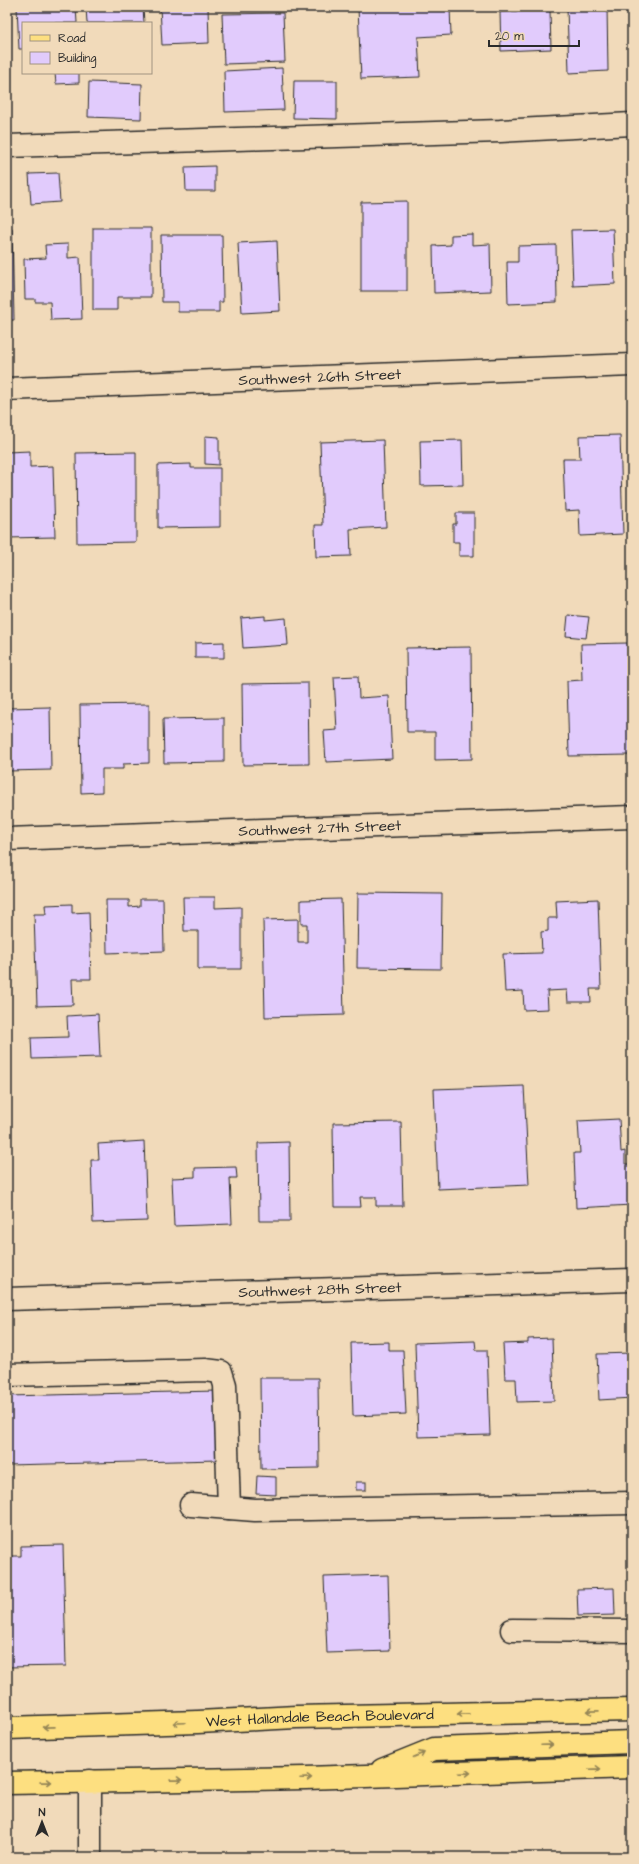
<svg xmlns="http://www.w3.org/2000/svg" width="639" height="1864" viewBox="0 0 639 1864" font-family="'Architects Daughter',sans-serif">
  <rect width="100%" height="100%" fill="#f1daba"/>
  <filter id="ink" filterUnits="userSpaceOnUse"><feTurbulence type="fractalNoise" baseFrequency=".025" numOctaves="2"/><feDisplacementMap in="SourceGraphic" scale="8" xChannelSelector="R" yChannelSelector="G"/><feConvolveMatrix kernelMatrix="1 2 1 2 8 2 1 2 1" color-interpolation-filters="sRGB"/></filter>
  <g filter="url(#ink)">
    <g fill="#e1cbfc" stroke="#2b2b2b">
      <polygon points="7,7 9,50 7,50"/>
      <polygon points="17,7 76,7 77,23 23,23 23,49 19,49"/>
      <polygon points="86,7 143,7 144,23 87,23"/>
      <polygon points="160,7 208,7 209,43 162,45"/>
      <polygon points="358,7 450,7 451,35 418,37 420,77 361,79"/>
      <polygon points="567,7 607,7 608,71 569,73"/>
      <polygon points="550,11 551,49 501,51 500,12"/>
      <polygon points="283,13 285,62 224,64 222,14"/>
      <polygon points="282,68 284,110 225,112 224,71"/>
      <polygon points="55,73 79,73 79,83 56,84"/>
      <polygon points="294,81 337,81 337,119 293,118"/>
      <polygon points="89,82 142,84 141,119 88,117"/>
      <polygon points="215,166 215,191 186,191 185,167"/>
      <polygon points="58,173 60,202 31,204 29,174"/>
      <polygon points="407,201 407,291 361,291 361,202"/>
      <polygon points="7,228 12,228 14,320 7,320"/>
      <polygon points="93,228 151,228 151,297 117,297 117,310 93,310"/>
      <polygon points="613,229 615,284 573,286 571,230"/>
      <polygon points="472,234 472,245 490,244 491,291 434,293 433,246 451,245 451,235"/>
      <polygon points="161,235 222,235 223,302 219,302 219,312 178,312 178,302 162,302"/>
      <polygon points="277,241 280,311 242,313 238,243"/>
      <polygon points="68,244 68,258 80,257 82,319 51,320 50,302 35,302 35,299 25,299 24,259 46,258 45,245"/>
      <polygon points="556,245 557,302 508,304 507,262 518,262 518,246"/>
      <polygon points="620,435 623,534 580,536 579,510 565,511 563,459 580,459 579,436"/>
      <polygon points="205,436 219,437 219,465 205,464"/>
      <polygon points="383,440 386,527 350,529 351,556 316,557 315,525 323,525 320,442"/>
      <polygon points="462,440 463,485 421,486 420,441"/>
      <polygon points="30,451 30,467 53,466 55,537 7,538 7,452"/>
      <polygon points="136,452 136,542 77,543 76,453"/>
      <polygon points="191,464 191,468 220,468 220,527 158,528 158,465"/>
      <polygon points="456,513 474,513 474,556 459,556 459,542 453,542 453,524 456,524"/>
      <polygon points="568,615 589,617 586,638 566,636"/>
      <polygon points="265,616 265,620 286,618 288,645 243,648 241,618"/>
      <polygon points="224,642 224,658 195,658 195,643"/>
      <polygon points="628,643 630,755 569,756 567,681 582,680 581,644"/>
      <polygon points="471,647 472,759 435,760 435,732 407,732 406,648"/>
      <polygon points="358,676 359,698 389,696 392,759 326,762 324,731 337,730 334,677"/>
      <polygon points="308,683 309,764 243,765 242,684"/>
      <polygon points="149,704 149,763 123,764 123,769 102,769 102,792 81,793 80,705"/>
      <polygon points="50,707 51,770 7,771 8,708"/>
      <polygon points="224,718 224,762 164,763 163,719"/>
      <polygon points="358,893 442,894 441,969 357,968"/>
      <polygon points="183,897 215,897 215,908 241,907 241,969 198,969 198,931 184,931"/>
      <polygon points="140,899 163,899 164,951 107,953 106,900 129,900 129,907 140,906"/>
      <polygon points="341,899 344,1015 265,1017 263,920 298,919 298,942 307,942 307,924 301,924 301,900"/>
      <polygon points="598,899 601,989 590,989 591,1002 568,1002 567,990 547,991 548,1009 524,1010 523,991 505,992 503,954 542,953 541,932 548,931 548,918 557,918 556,901"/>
      <polygon points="72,904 72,913 89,912 91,979 72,979 73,1005 37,1006 34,914 46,914 45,905"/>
      <polygon points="98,1014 100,1057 32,1059 31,1038 68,1037 67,1016"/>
      <polygon points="524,1086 529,1185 438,1189 434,1089"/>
      <polygon points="619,1119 621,1152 625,1151 625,1164 632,1164 632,1205 576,1208 574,1153 580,1153 578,1121"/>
      <polygon points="401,1122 403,1206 376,1206 376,1197 360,1197 361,1207 334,1207 333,1123"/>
      <polygon points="144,1141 147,1221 93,1223 91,1160 99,1160 98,1144"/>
      <polygon points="289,1142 290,1221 259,1221 258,1143"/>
      <polygon points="236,1167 237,1178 230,1178 232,1224 174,1226 172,1178 195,1177 195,1168"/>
      <polygon points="552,1338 554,1401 517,1402 516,1379 505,1379 503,1344 528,1343 528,1339"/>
      <polygon points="475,1341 476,1350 487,1350 490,1435 418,1437 415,1343"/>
      <polygon points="389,1342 389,1350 403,1350 406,1414 353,1416 351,1343"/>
      <polygon points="632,1353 632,1398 599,1400 597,1354"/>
      <polygon points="260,1378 318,1378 319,1468 261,1469"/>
      <polygon points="216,1391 218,1460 7,1465 7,1396"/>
      <polygon points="257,1476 276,1477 276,1495 256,1494"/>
      <rect x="356" y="1482" width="10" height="8"/>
      <polygon points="63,1545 66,1666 7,1667 7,1556 21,1556 21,1546"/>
      <polygon points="388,1575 390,1651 327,1653 324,1577"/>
      <polygon points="614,1588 615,1615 578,1616 577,1589"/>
    </g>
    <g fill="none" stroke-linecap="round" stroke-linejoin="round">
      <g stroke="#2b2b2b" stroke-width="25">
        <g id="minor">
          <polyline points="7,146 500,131 632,124"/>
          <path id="s1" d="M 7,389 L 632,365"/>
          <path id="s2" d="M 7,839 L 632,817"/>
          <path id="s3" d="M 7,1299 L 632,1280"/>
          <polyline points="7,1375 205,1370 221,1372 225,1385 229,1508"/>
          <polyline points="191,1505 255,1510 632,1503"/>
          <polyline points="512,1630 632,1631"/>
          <polyline points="90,1781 90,1857"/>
        </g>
      </g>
      <g stroke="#2b2b2b" stroke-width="25">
        <g id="major">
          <path id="s4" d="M 7,1728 L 198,1722 L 296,1717 L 632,1710"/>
          <polyline points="382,1770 434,1749 632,1742"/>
          <polyline points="7,1783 306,1778 632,1767"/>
        </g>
      </g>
      <use href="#minor" stroke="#f1daba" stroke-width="22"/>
      <use href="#major" stroke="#fddf80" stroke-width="22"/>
    </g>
    <defs><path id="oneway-shaft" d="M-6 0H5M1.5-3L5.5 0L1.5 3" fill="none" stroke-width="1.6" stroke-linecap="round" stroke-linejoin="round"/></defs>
    <g stroke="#948556">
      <use href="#oneway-shaft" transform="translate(593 1711) rotate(179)"/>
      <use href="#oneway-shaft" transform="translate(463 1714) rotate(179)"/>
      <use href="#oneway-shaft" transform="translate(179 1723) rotate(178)"/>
      <use href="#oneway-shaft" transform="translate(49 1727) rotate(179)"/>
      <use href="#oneway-shaft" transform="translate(547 1745) rotate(-2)"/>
      <use href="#oneway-shaft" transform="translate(419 1755) rotate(-23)"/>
      <use href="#oneway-shaft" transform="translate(595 1769) rotate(-2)"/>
      <use href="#oneway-shaft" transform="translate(465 1773) rotate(-2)"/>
      <use href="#oneway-shaft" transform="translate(306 1778) rotate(-2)"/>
      <use href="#oneway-shaft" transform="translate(176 1780) rotate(-1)"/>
      <use href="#oneway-shaft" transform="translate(46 1782) rotate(-1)"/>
    </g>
  </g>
  <g text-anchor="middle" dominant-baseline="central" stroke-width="3" stroke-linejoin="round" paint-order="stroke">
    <g font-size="15" fill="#2b2b2b" stroke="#f1daba">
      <text stroke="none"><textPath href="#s1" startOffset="313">Southwest 26th Street</textPath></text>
      <text stroke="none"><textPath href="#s2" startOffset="313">Southwest 27th Street</textPath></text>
      <text stroke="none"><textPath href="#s3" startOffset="313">Southwest 28th Street</textPath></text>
      <text stroke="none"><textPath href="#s4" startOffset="313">West Hallandale Beach Boulevard</textPath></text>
    </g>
  </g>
  <rect width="639" height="1864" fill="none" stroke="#f1daba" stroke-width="24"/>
  <rect x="12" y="12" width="615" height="1840" fill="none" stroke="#2b2b2b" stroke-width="1.5" filter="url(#ink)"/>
  <rect x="22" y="22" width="130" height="52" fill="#f1daba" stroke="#a29481"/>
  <rect x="30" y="35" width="20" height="6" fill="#fddf80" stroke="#a29481"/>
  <text x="58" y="42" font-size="12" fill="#2b2b2b">Road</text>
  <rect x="30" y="52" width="20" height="12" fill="#e1cbfc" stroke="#a29481"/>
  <text x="58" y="62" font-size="12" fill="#2b2b2b">Building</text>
  <g transform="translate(42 1822)" stroke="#f1daba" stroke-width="3" paint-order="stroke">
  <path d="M0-3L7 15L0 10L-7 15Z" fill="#2b2b2b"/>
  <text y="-6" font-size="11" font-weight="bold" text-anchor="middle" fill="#2b2b2b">N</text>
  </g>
  <path d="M489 40v6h90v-6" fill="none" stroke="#2b2b2b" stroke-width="2"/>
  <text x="495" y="40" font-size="12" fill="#2b2b2b" stroke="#f1daba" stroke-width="3" paint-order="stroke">20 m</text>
</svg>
